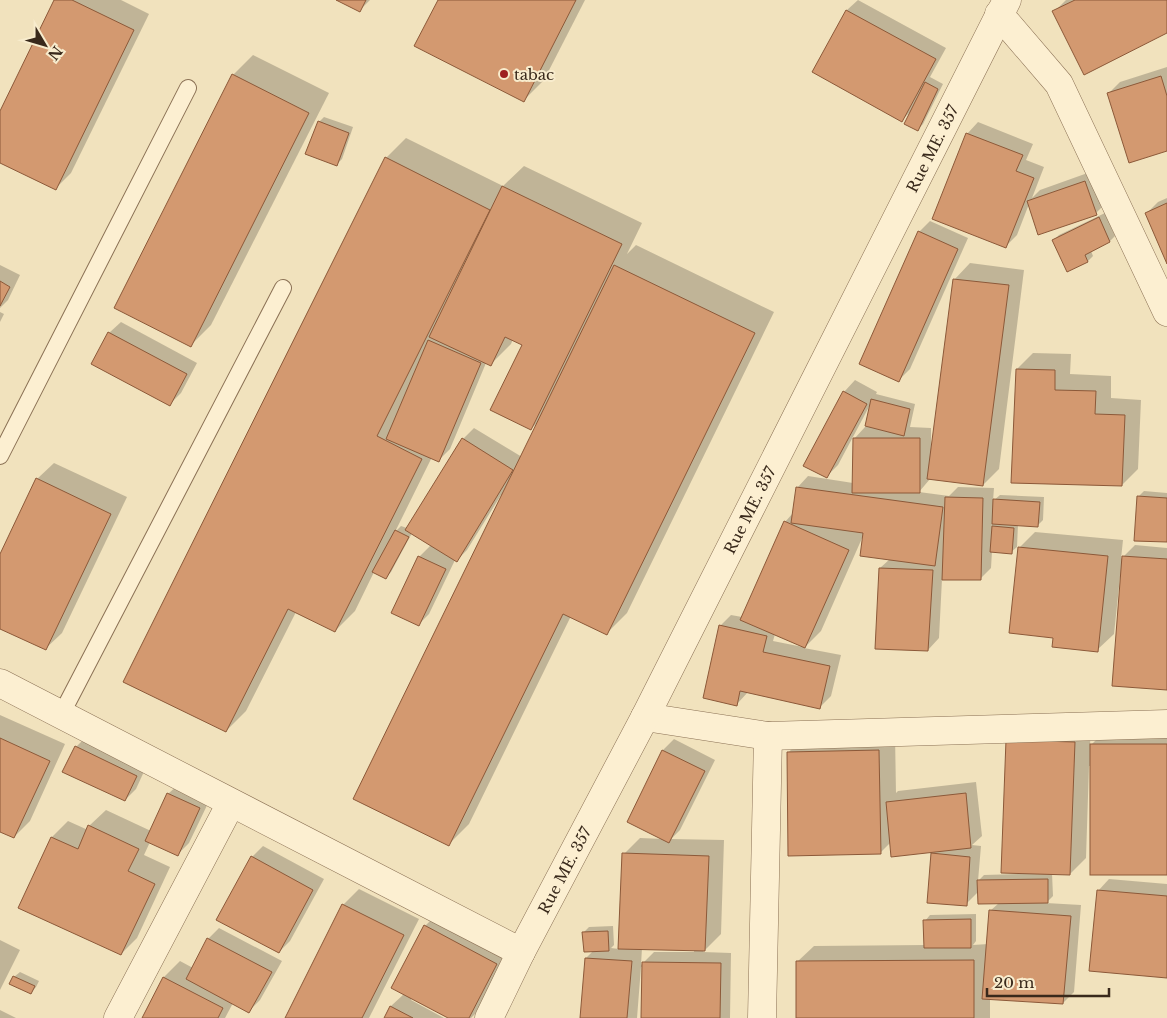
<svg xmlns="http://www.w3.org/2000/svg" width="1167" height="1018" viewBox="0 0 1167 1018" font-family="'Libre Baskerville',serif">
  <rect width="100%" height="100%" fill="#f1e2bd"/>
  <g fill="#0003" fill-rule="evenodd">
    <polygon points="56,0 121,0 149,14 71,173 55,189 0,162 0,114"/>
    <polygon points="339,0 370,0 360,10"/>
    <polygon points="439,0 585,0 544,80 524,100"/>
    <polygon points="858,0 946,48 930,77 943,84 923,124 918,129 911,111 902,120 813,71 847,10"/>
    <polygon points="1066,0 1167,0 1167,31 1054,12"/>
    <polygon points="253,55 329,93 211,325 191,345 233,75"/>
    <polygon points="1167,67 1167,150 1109,93 1120,82"/>
    <polygon points="324,117 353,127 342,159 336,165 319,122"/>
    <polygon points="978,122 1033,144 1026,160 1044,167 1032,198 1040,190 1096,170 1107,202 1096,213 1029,204 1017,235 1006,246 967,134"/>
    <path d="M 406,138 L 503,186 L 524,166 L 642,223 L 627,254 L 636,245 L 774,312 L 627,613 L 607,633 L 571,616 L 469,824 L 449,844 L 503,496 L 501,495 L 467,550 L 456,561 L 455,560 L 429,614 L 418,625 L 419,557 L 431,545 L 412,533 L 391,572 L 386,578 L 374,572 L 355,611 L 335,631 L 296,612 L 246,711 L 226,731 L 386,158 ZM 513,339 L 524,344 L 531,429 L 539,421 L 522,457 L 474,428 L 463,439 L 407,528 L 401,526 L 395,532 L 432,457 L 439,460 L 450,449 L 486,363 L 490,365 L 511,344 Z"/>
    <polygon points="1167,198 1167,261 1147,213 1158,202"/>
    <polygon points="1105,213 1115,236 1110,241 1091,251 1093,256 1088,261 1054,240 1059,235"/>
    <polygon points="930,221 968,238 910,369 899,380 919,232"/>
    <path d="M 970,263 L 1024,270 L 999,469 L 983,485 L 930,479 L 919,492 L 949,496 L 958,487 L 994,488 L 993,501 L 1000,495 L 1044,497 L 1043,520 L 1038,525 L 1018,524 L 1017,547 L 1011,552 L 992,551 L 991,568 L 980,579 L 942,579 L 939,638 L 928,650 L 880,568 L 890,559 L 863,536 L 821,631 L 804,648 L 841,655 L 831,696 L 820,707 L 748,692 L 737,704 L 720,626 L 731,615 L 742,617 L 785,522 L 793,513 L 797,488 L 808,476 L 853,483 L 854,439 L 865,427 L 871,427 L 870,405 L 838,465 L 826,477 L 805,465 L 844,392 L 855,380 L 877,392 L 876,394 L 915,404 L 910,427 L 931,428 L 931,450 L 932,450 L 954,280 ZM 775,634 L 803,646 L 803,647 L 773,641 Z"/>
    <polygon points="0,265 20,275 8,300 0,308"/>
    <polygon points="0,312 4,314 0,322"/>
    <polygon points="121,322 197,363 181,393 170,404 93,363 109,333"/>
    <polygon points="1033,353 1071,354 1070,374 1111,376 1111,398 1141,400 1138,469 1122,485 1017,369"/>
    <polygon points="54,463 127,497 62,633 45,649 0,627 0,557 37,479"/>
    <polygon points="1144,491 1167,493 1167,541 1138,497"/>
    <polygon points="1035,532 1123,540 1121,559 1135,545 1167,548 1167,689 1122,577 1120,577 1114,634 1097,650 1054,636 1019,548"/>
    <polygon points="0,715 65,744 30,821 14,837 1,831 0,832"/>
    <polygon points="1091,726 1090,746 1108,728 1167,728 1167,874 1092,766 1089,766 1086,858 1070,874 1052,873 1053,896 1046,903 1081,905 1074,992 1063,1003 990,998 990,1018 797,1018 797,962 814,946 925,945 925,921 930,915 976,914 976,941 973,945 988,944 990,911 999,903 979,891 966,904 932,854 935,851 891,842 880,853 788,753 804,736 895,734 896,793 898,791 976,782 982,836 972,845 981,846 978,881 984,875 1020,874 1007,740"/>
    <polygon points="87,736 147,765 136,789 125,800 76,747"/>
    <path d="M 674,739 L 715,760 L 680,830 L 671,839 L 724,840 L 721,934 L 703,952 L 731,953 L 730,1018 L 642,1018 L 643,967 L 641,967 L 637,1018 L 581,1018 L 586,958 L 593,951 L 584,932 L 589,927 L 613,926 L 614,945 L 611,948 L 619,949 L 624,854 L 640,838 L 664,839 L 663,750 ZM 642,948 L 694,950 L 694,952 L 654,952 L 641,965 Z"/>
    <polygon points="180,783 211,797 189,843 178,854 150,842 144,855 170,867 137,938 121,954 20,907 52,837 68,821 88,830 89,826 106,810 151,831 168,794"/>
    <polygon points="263,846 324,879 290,941 279,952 252,857"/>
    <polygon points="1109,879 1167,884 1167,976 1098,891"/>
    <polygon points="359,889 419,919 369,1018 287,1018 343,905"/>
    <polygon points="436,915 508,953 475,1014 471,1018 450,1018 412,998 411,1000 444,1018 385,1018 391,1006 404,994 392,987 425,926"/>
    <polygon points="219,928 282,961 260,1000 249,1011 233,1003 225,1018 143,1018 164,977 180,961 193,968 208,939"/>
    <polygon points="0,940 20,950 0,990"/>
    <polygon points="20,972 39,981 36,987 31,993 14,977"/>
    <polygon points="0,1010 16,1018 0,1018"/>
  </g>
  <g fill="#d39970" stroke="#8c5939">
    <polygon points="54,0 72,0 134,30 56,190 0,163 0,111"/>
    <polygon points="336,0 366,0 360,12"/>
    <polygon points="438,0 576,0 524,102 414,46"/>
    <polygon points="1075,0 1167,0 1167,33 1084,75 1052,11"/>
    <polygon points="846,10 936,59 902,122 812,72"/>
    <polygon points="232,74 309,113 191,347 114,308"/>
    <polygon points="1161,76 1167,96 1167,151 1129,163 1107,93"/>
    <polygon points="925,82 938,89 918,131 904,124"/>
    <polygon points="318,121 349,133 337,166 305,154"/>
    <polygon points="966,133 1023,155 1016,171 1034,178 1006,248 932,219"/>
    <polygon points="385,157 490,210 377,436 422,459 335,632 288,609 226,732 123,682"/>
    <polygon points="1085,181 1097,215 1038,235 1027,201"/>
    <polygon points="502,186 622,244 531,430 490,410 522,345 505,337 491,366 429,337"/>
    <polygon points="1167,203 1167,264 1145,213"/>
    <polygon points="1099,217 1110,242 1085,255 1088,262 1067,272 1052,240"/>
    <polygon points="918,231 958,249 899,382 859,364"/>
    <polygon points="614,265 755,333 607,635 563,614 449,846 353,799"/>
    <polygon points="953,279 1009,285 983,486 927,479"/>
    <polygon points="0,281 10,287 0,306"/>
    <polygon points="108,332 187,374 170,406 91,364"/>
    <polygon points="428,340 481,363 439,462 386,439"/>
    <polygon points="1016,369 1055,370 1055,390 1096,391 1095,414 1125,415 1122,486 1011,483"/>
    <polygon points="843,391 867,404 827,478 803,466"/>
    <polygon points="871,399 910,409 904,436 865,426"/>
    <polygon points="462,438 513,470 457,562 405,530"/>
    <polygon points="853,438 920,438 920,493 852,493"/>
    <polygon points="36,478 111,514 46,650 0,629 0,554"/>
    <polygon points="796,487 943,507 935,566 860,556 863,533 791,523"/>
    <polygon points="1137,496 1167,498 1167,542 1134,541"/>
    <polygon points="945,497 983,498 981,580 942,580"/>
    <polygon points="993,499 1040,502 1038,527 992,524"/>
    <polygon points="784,521 849,550 805,648 740,620"/>
    <polygon points="992,526 1014,528 1012,554 990,552"/>
    <polygon points="395,530 409,537 386,579 372,572"/>
    <polygon points="1018,547 1108,556 1098,652 1052,647 1053,638 1009,633"/>
    <polygon points="418,556 446,569 419,626 391,613"/>
    <polygon points="1122,556 1167,559 1167,690 1112,686"/>
    <polygon points="879,568 933,570 928,651 875,649"/>
    <polygon points="719,625 767,636 763,652 830,666 820,709 740,691 737,706 703,698"/>
    <polygon points="0,738 50,761 14,838 0,832"/>
    <polygon points="1006,740 1075,742 1070,875 1001,873"/>
    <rect x="1090" y="744" width="77" height="131"/>
    <polygon points="75,746 137,776 125,801 62,772"/>
    <polygon points="662,750 705,771 669,843 627,822"/>
    <polygon points="879,750 881,854 788,856 787,752"/>
    <polygon points="167,793 200,808 178,856 145,841"/>
    <polygon points="966,793 971,848 891,857 886,802"/>
    <polygon points="88,825 139,849 128,871 155,884 121,955 18,908 51,837 78,849"/>
    <polygon points="622,853 709,856 705,951 618,949"/>
    <polygon points="931,853 970,857 967,906 927,903"/>
    <polygon points="251,856 313,890 279,953 216,920"/>
    <polygon points="1048,879 1048,903 978,904 977,880"/>
    <polygon points="1097,890 1167,896 1167,978 1089,971"/>
    <polygon points="342,904 404,935 362,1018 285,1018"/>
    <polygon points="989,910 1071,916 1063,1004 982,999"/>
    <polygon points="971,919 971,948 924,948 923,920"/>
    <polygon points="424,925 497,964 469,1018 448,1018 391,988"/>
    <polygon points="608,931 609,951 584,952 582,932"/>
    <polygon points="207,938 272,972 249,1013 186,979"/>
    <polygon points="585,958 632,961 627,1018 580,1018"/>
    <polygon points="974,960 974,1018 796,1018 796,961"/>
    <polygon points="642,962 721,963 720,1018 641,1018"/>
    <polygon points="13,976 35,986 31,994 9,984"/>
    <polygon points="163,977 223,1008 218,1018 142,1018"/>
    <polygon points="390,1006 413,1018 384,1018"/>
  </g>
  <g fill="none" stroke-linecap="round" stroke-linejoin="round">
    <g stroke="#8b7155" stroke-width="18">
      <g id="lane">
        <polyline points="0,456 188,88"/>
        <polyline points="61,715 283,288"/>
      </g>
    </g>
    <g stroke="#8b7155" stroke-width="29">
      <g id="street">
        <polyline points="999,14 1059,84 1167,312"/>
        <polyline points="0,683 521,952"/>
        <polyline points="645,717 768,736 1167,724"/>
        <polyline points="118,1018 231,803"/>
        <path id="s1" d="M 489,1018 L 521,952 L 645,717 L 1007,0"/>
        <polyline points="762,1018 768,736"/>
      </g>
    </g>
    <use href="#lane" stroke="#fcefd1" stroke-width="16"/>
    <use href="#street" stroke="#fcefd1" stroke-width="28"/>
  </g>
  <circle fill="#9e2021" stroke="#f8eccd" stroke-width="2" cx="504" cy="74" r="5"/>
  <g text-anchor="middle" dominant-baseline="central" stroke-width="4" stroke-linejoin="round" paint-order="stroke">
    <g font-size="15" fill="#39291b" stroke="#f8eccd" text-anchor="start">
      <text x="514" y="74">tabac</text>
    </g>
    <g font-size="15" fill="#39291b" stroke="#f8eccd">
      <text stroke="none"><textPath href="#s1" startOffset="976">Rue ME. 357</textPath></text>
      <text stroke="none"><textPath href="#s1" startOffset="571">Rue ME. 357</textPath></text>
      <text stroke="none"><textPath href="#s1" startOffset="166">Rue ME. 357</textPath></text>
    </g>
  </g>
  <g transform="translate(45 45) rotate(128)" stroke="#f8eccd" stroke-width="4" paint-order="stroke">
  <path d="M0-4L9 19L0 12L-9 19Z" fill="#39291b"/>
  <text y="-8" font-size="14" font-weight="bold" text-anchor="middle" fill="#39291b">N</text>
  </g>
  <path d="M987 988v8h122v-8" fill="none" stroke="#39291b" stroke-width="2.5"/>
  <text x="994" y="988" font-size="15" fill="#39291b" stroke="#f8eccd" stroke-width="4" paint-order="stroke">20 m</text>
</svg>
